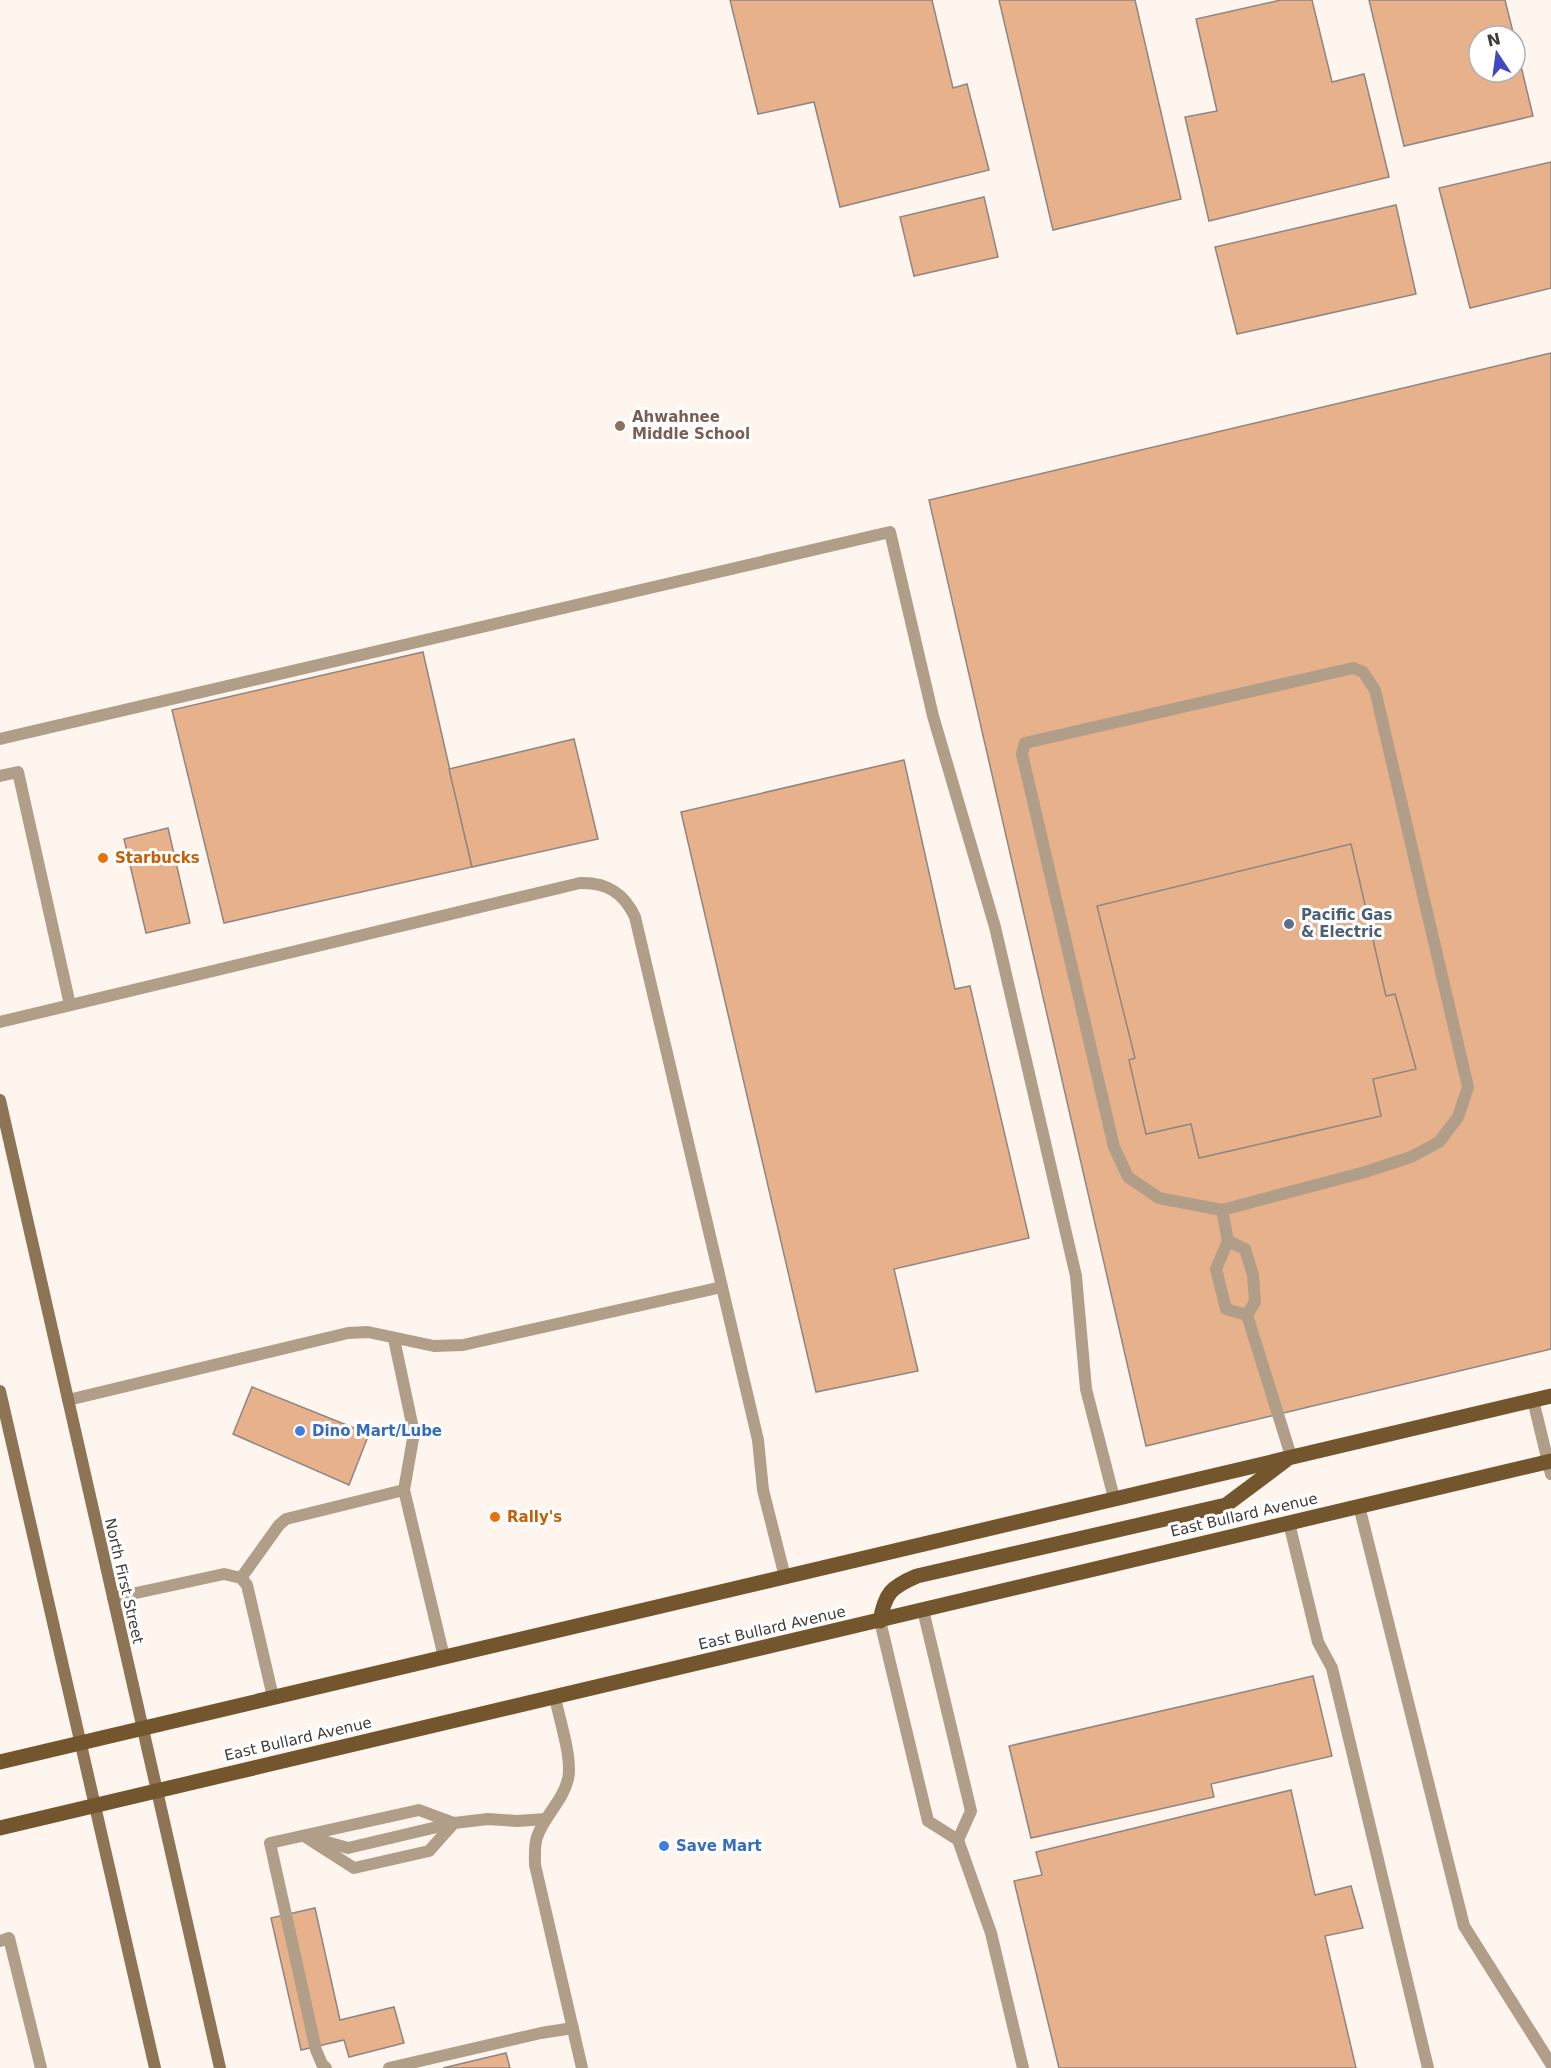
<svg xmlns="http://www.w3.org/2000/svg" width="1551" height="2068" viewBox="0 0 1551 2068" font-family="'DejaVu Sans',sans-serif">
  <rect width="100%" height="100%" fill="#fff5ef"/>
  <g fill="#e7b18c" stroke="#8f8681" stroke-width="1.5">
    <polygon points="730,0 932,0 953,88 967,84 989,170 840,207 814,102 758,114"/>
    <polygon points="999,0 1135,0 1181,199 1053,230"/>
    <polygon points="1281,0 1312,0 1332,82 1364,74 1389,177 1209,221 1185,117 1217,111 1196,19"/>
    <polygon points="1369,0 1505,0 1514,36 1479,36 1479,72 1515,72 1515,41 1533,116 1404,146"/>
    <polygon points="1551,162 1551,288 1470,308 1439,188"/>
    <polygon points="984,197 998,257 914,276 900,217"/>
    <polygon points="1396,205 1416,294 1237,334 1215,247"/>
    <polygon points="1551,353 1551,1349 1146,1446 929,500"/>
    <polygon points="423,652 472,867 224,923 172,710"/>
    <polygon points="574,739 598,839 472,867 449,769"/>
    <polygon points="904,760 955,989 970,986 1029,1238 894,1269 918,1371 816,1392 681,812"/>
    <polygon points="168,828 190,923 146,933 124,839"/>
    <polygon points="1351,844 1386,996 1395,994 1416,1069 1373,1079 1381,1116 1199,1158 1191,1124 1146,1134 1129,1060 1135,1058 1097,906"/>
    <polygon points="252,1387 369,1434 349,1485 233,1434"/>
    <polygon points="1313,1676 1332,1756 1211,1784 1214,1797 1031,1838 1009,1746"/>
    <polygon points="1291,1790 1315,1895 1351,1886 1363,1928 1325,1936 1356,2068 1059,2068 1014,1881 1042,1875 1036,1852"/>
    <polygon points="315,1908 340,2020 394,2007 404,2043 349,2057 344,2040 301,2050 271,1918"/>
    <polygon points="506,2053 510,2068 443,2068"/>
  </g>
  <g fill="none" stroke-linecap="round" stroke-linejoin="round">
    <g stroke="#b09e89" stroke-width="12">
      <polyline points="0,739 890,532 933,716 995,927 1076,1276 1086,1389 1114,1498"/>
      <polyline points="0,776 18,772 70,1005"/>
      <path d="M 0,1022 L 580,883 C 607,882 624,893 635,917 L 758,1440 L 763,1490 L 785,1577"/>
      <polyline points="1222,1210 1365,1172 1411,1157 1439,1142 1458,1117 1468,1087 1375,690 1363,672 1353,668 1025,743 1022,754 1114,1147 1128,1177 1159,1198 1222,1210 1228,1241"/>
      <polyline points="1247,1315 1226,1309 1216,1269 1228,1241 1245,1249 1253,1275 1255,1302 1247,1315 1291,1456"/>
      <polyline points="394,1339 414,1433 404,1490 444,1657"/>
      <polyline points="68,1400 348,1333 368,1332 434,1346 463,1345 722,1287"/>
      <polyline points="1359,1506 1464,1926 1551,2064"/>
      <polyline points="1289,1523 1318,1642 1332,1668 1428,2068"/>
      <polyline points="241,1578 279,1525 286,1519 404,1490"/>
      <polyline points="113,1598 224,1574 241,1578 247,1585 273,1697"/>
      <polyline points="923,1610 971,1811 958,1840"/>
      <polyline points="880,1621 928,1821 958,1840 991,1933 1023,2068"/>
      <path d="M 555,1697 C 559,1719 573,1759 568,1779 C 563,1801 544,1816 537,1837 C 534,1846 535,1856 535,1865 L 582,2068"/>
      <polyline points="304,1836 354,1868 429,1851 454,1823"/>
      <polyline points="316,1839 348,1848 454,1823"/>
      <polyline points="0,1941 9,1938 41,2068"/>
      <polyline points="326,2068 322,2064 316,2050 270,1843 419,1810 454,1823 488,1819 517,1821 546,1819"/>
      <polyline points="389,2068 541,2033 573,2028"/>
    </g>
    <polyline stroke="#b09e89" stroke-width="12" points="1533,1400 1551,1474"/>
    <g stroke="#8d7454" stroke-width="12">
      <polyline points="0,1100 220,2068"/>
      <polyline points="0,1391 155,2068"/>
    </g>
    <g stroke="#73552e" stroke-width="15">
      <path d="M 880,1621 C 885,1593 891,1587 917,1576 L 1226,1505 L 1286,1460"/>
      <polyline points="0,1762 1551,1396"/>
      <polyline points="0,1828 1551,1461"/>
    </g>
  </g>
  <circle fill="#8d6e63" stroke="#fff" stroke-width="2" cx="620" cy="426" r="6"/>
  <g fill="#e8710a" stroke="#fff" stroke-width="2">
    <circle cx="103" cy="858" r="6"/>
    <circle cx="495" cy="1517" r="6"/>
  </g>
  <circle fill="#5c6f8a" stroke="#fff" stroke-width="2" cx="1289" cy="924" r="6"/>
  <g fill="#3f7fe0" stroke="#fff" stroke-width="2">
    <circle cx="300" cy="1431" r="6"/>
    <circle cx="664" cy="1846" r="6"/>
  </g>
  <g text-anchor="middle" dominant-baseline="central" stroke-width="6" stroke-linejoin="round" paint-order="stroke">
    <g font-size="15" font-weight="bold" fill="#785e54" stroke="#fff" text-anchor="start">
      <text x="632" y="417">Ahwahnee<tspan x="632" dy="17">Middle School</tspan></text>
    </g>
    <g font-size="15" font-weight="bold" fill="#c56008" stroke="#fff" text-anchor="start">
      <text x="115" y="858">Starbucks</text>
      <text x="507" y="1517">Rally's</text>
    </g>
    <g font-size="15" font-weight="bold" fill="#4e5e75" stroke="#fff" text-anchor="start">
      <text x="1301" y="915">Pacific Gas<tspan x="1301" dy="17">&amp; Electric</tspan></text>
    </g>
    <g font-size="15" font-weight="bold" fill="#366cbe" stroke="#fff" text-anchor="start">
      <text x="312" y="1431">Dino Mart/Lube</text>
      <text x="676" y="1846">Save Mart</text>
    </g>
    <g font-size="15" fill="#403c3a" stroke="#fff">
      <text transform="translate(1244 1515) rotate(-13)">East Bullard Avenue</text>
      <text transform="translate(124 1581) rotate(77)">North First Street</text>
      <text transform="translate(772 1628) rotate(-13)">East Bullard Avenue</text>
      <text transform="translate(298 1739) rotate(-13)">East Bullard Avenue</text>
    </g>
  </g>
  <g transform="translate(1497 54) rotate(347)"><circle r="28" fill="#ffffff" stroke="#b3b1b0" stroke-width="1.5"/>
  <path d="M0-4.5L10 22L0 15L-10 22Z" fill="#404abe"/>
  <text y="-9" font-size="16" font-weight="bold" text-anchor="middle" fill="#403c3a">N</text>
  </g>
</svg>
